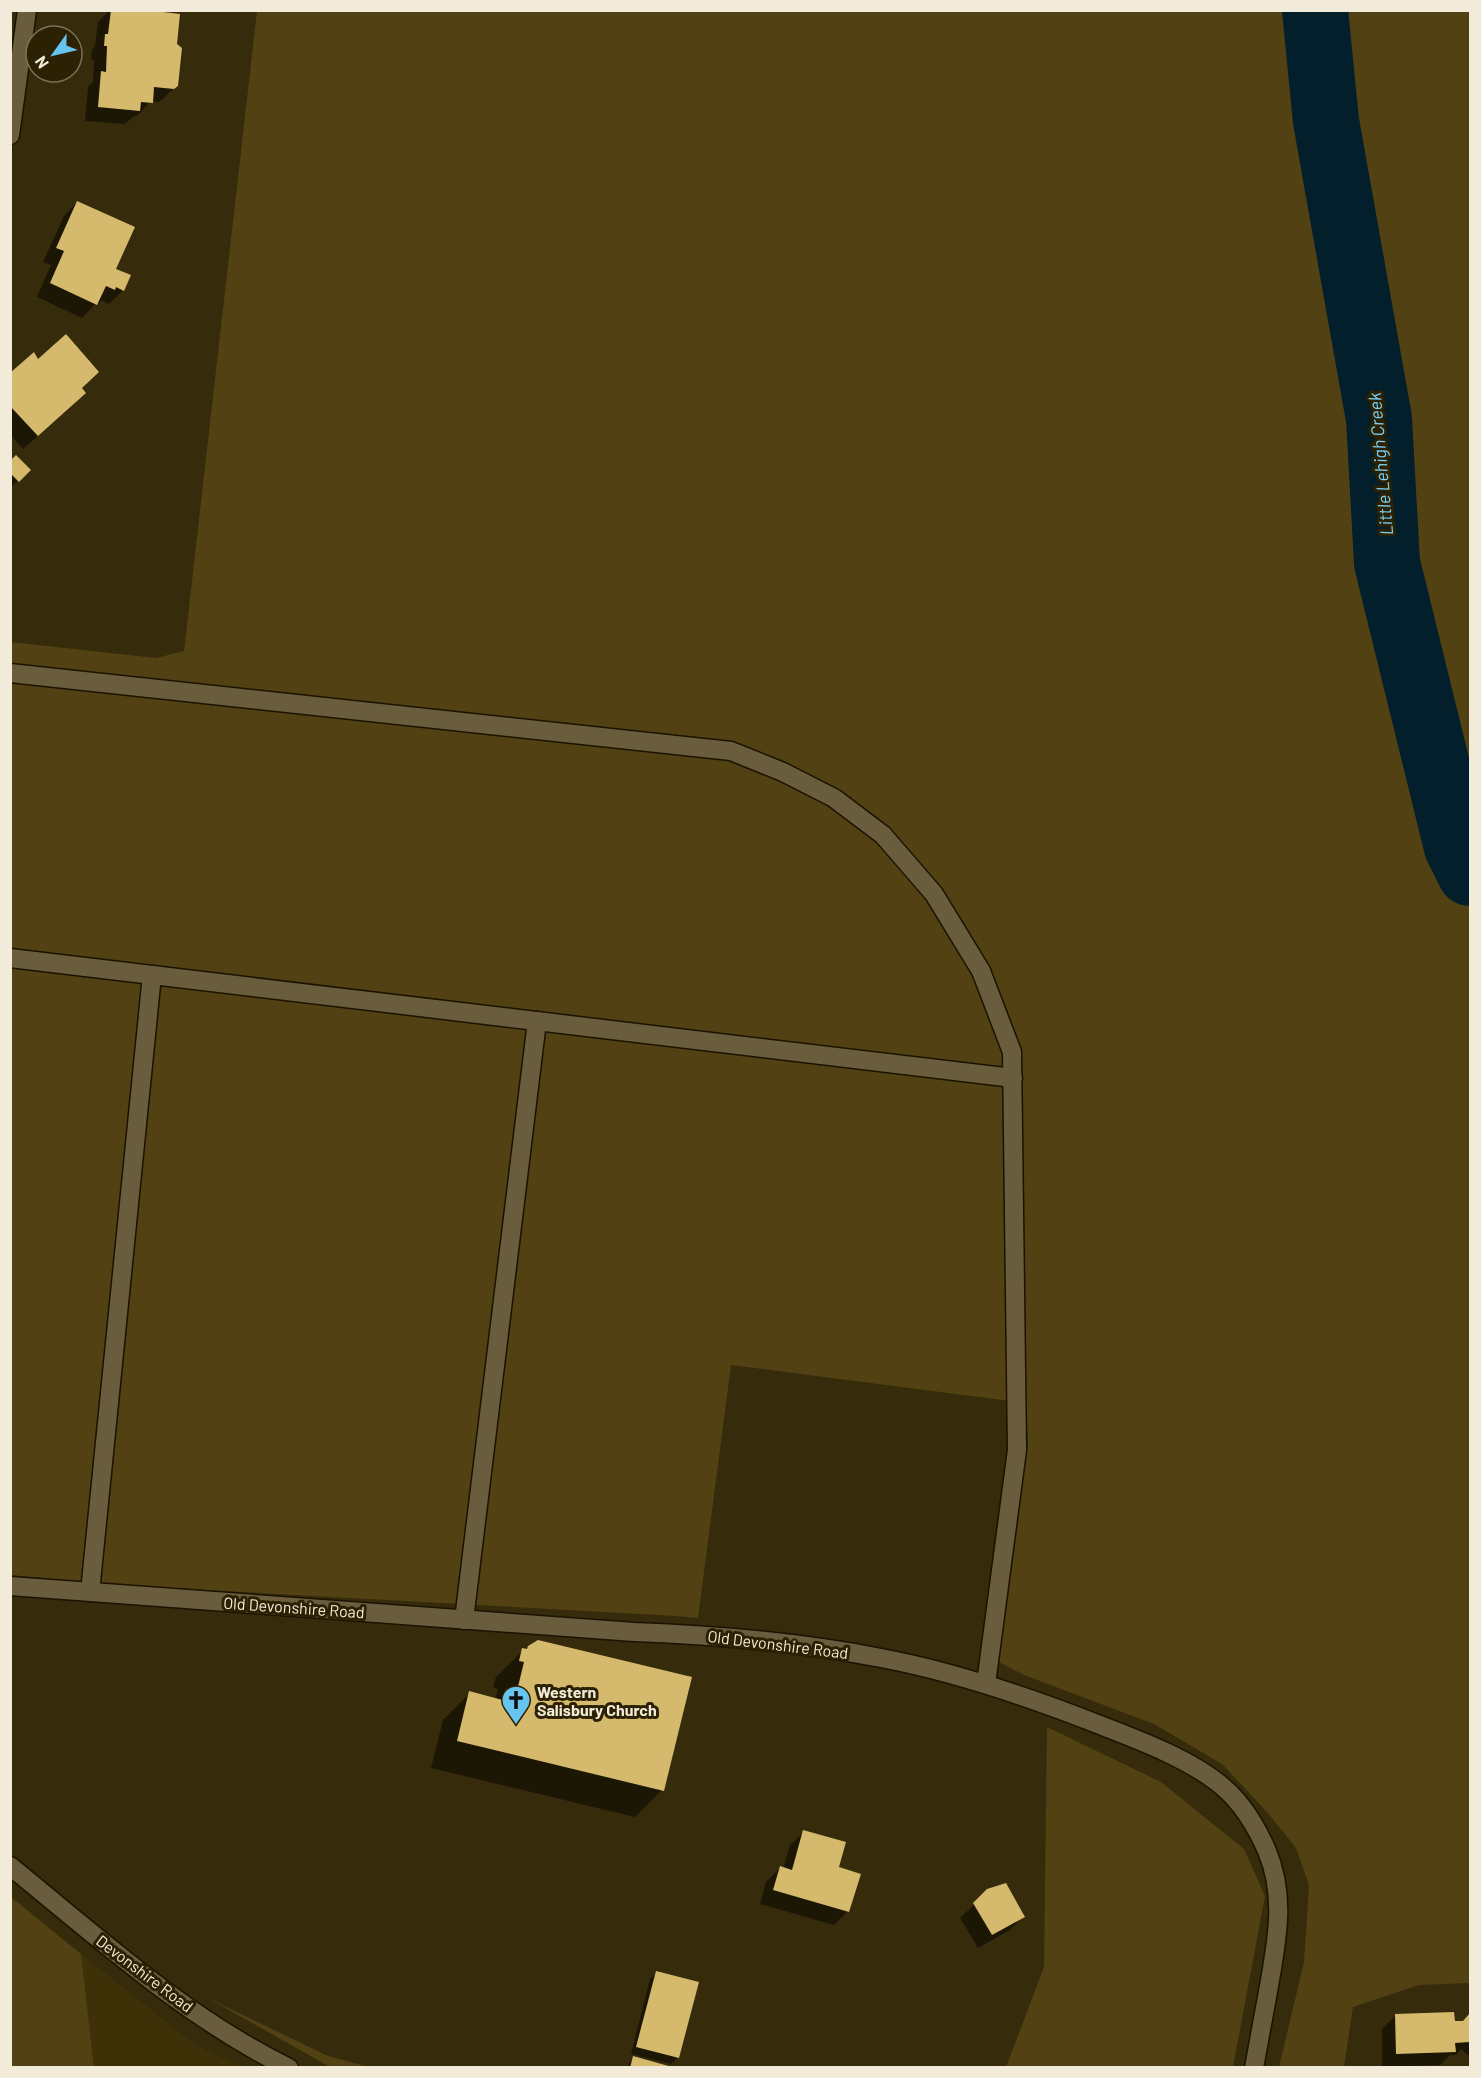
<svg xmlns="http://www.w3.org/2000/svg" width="1481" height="2078" viewBox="0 0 1481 2078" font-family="Barlow,sans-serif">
  <rect width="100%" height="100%" fill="#362b0b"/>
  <polygon fill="#3f3107" points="81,1954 195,2045 242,2067 94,2067"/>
  <g fill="#514113">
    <polygon points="257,11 1470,11 1470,1983 1419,1985 1353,2007 1344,2067 1279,2067 1304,1962 1309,1885 1296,1848 1267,1812 1222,1764 1154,1724 1024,1675 999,1662 1028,1443 1026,1403 731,1365 698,1618 676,1616 113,1585 11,1575 11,642 156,658 184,651"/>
    <polygon points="1047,1727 1161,1782 1244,1849 1265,1896 1233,2067 1006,2067 1044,1967"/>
    <polygon points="11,1897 81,1954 94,2067 11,2067"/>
    <polygon points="206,1997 328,2056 369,2067 330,2067"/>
  </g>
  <g fill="#0007">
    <polygon points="110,10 132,10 175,45 177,85 163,99 159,102 151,101 137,116 134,116 125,124 85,121 88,87 93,82 94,60 91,59 92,49 95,46 98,22"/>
    <polygon points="77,202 114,269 123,290 109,304 102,300 100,303 97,302 82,318 37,297 51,265 43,262 64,216"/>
    <polygon points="38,361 80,389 71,407 23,449 10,435 10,375"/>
    <polygon points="10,463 29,470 11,487 10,486"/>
    <polygon points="523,1650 662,1790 635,1817 431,1768 443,1720 470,1693 495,1699 498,1689 493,1687 496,1677"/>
    <polygon points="804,1832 837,1868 848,1911 834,1925 760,1904 766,1882 780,1868 783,1869 790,1845"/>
    <polygon points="988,1891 1023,1917 1010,1930 978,1948 960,1918"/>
    <polygon points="657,1973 677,2058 671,2064 631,2054 650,1979"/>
    <polygon points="1470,2014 1470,2057 1461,2049 1456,2055 1450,2055 1440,2065 1382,2067 1382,2029 1396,2015 1453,2023 1463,2022"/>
    <polygon points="633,2058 668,2068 626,2068"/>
  </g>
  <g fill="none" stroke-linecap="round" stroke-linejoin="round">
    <polyline stroke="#031f2b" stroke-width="66" points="1315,10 1326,121 1379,419 1387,563 1457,847 1470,873"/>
  </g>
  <g fill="#d5b96d">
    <polygon points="111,10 146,10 180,14 177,44 182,48 178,86 174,89 154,87 153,103 141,102 140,111 98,107 101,71 106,72 107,46 104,46 105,34 108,34"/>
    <polygon points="77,201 135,227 116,269 131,275 124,291 116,287 115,290 106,286 97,305 50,283 64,251 56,248"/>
    <polygon points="66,334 99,372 82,388 86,393 38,436 10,406 10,373 34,352 38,359"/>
    <polygon points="16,455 31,470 19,482 10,473 10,461"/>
    <polygon points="538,1640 692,1677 664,1791 457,1741 469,1691 514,1703 524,1662 519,1661 522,1648 527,1649 528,1646"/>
    <polygon points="803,1830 846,1842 839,1867 861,1874 849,1912 773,1890 780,1866 792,1870"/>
    <polygon points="1006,1883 1025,1917 992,1935 973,1903 987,1889"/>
    <polygon points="656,1971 699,1982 679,2058 636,2047"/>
    <polygon points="1454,2012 1455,2021 1463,2021 1470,2013 1470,2042 1455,2043 1456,2052 1396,2054 1395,2014"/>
    <polygon points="633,2056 672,2067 671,2068 630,2068"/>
  </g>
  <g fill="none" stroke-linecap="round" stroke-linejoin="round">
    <g stroke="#1b1300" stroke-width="21">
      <g id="minor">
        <polyline points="10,135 27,10"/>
        <polyline points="10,673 731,751 783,772 834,798 883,835 934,894 981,971 1012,1052 1017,1450 986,1684"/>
        <polyline points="10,958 1013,1078"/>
        <path d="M 10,1586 L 634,1632 C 717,1635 799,1642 881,1658 C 956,1672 1029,1697 1100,1725 C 1139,1740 1192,1760 1223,1787 C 1242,1803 1257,1828 1267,1851 C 1286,1897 1277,1939 1269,1986 C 1264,2013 1259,2040 1254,2068"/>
        <polyline points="90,1592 152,975"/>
        <polyline points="464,1620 537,1021"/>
        <path d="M 10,1866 C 99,1938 185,2017 289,2068"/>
      </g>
    </g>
    <use href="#minor" stroke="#695d3d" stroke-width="18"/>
  </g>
  <defs>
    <g id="church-pin" transform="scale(1.5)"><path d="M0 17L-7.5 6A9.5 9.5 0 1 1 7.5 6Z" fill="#66c4ef" stroke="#2c2102"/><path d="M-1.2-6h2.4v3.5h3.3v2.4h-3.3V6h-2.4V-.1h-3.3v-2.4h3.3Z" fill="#111"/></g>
  </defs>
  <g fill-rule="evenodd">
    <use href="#church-pin" x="516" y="1700"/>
  </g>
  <g text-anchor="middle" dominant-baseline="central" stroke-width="6" stroke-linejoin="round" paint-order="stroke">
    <g font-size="16" fill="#f2ebd9" stroke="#2c2102">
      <text transform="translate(294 1607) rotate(4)">Old Devonshire Road</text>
      <text transform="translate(778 1644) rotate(7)">Old Devonshire Road</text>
      <text transform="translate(145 1973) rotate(37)">Devonshire Road</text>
    </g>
    <g font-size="16" font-weight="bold" fill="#f2ebd9" stroke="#2c2102" text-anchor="start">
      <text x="537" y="1691">Western<tspan x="537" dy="18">Salisbury Church</tspan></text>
    </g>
    <g font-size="18" font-style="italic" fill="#79d3fd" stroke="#2c2102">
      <text transform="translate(1380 464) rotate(-95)">Little Lehigh Creek</text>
    </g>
  </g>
  <rect width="1481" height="2078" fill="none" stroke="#f2ebd9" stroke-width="24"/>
  <g transform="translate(54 54) rotate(236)"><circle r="28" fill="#2c2102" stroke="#7b7258" stroke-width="1.5"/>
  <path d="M0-4.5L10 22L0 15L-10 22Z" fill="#66c4ef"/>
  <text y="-9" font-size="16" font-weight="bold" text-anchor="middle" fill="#f2ebd9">N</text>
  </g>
</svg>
